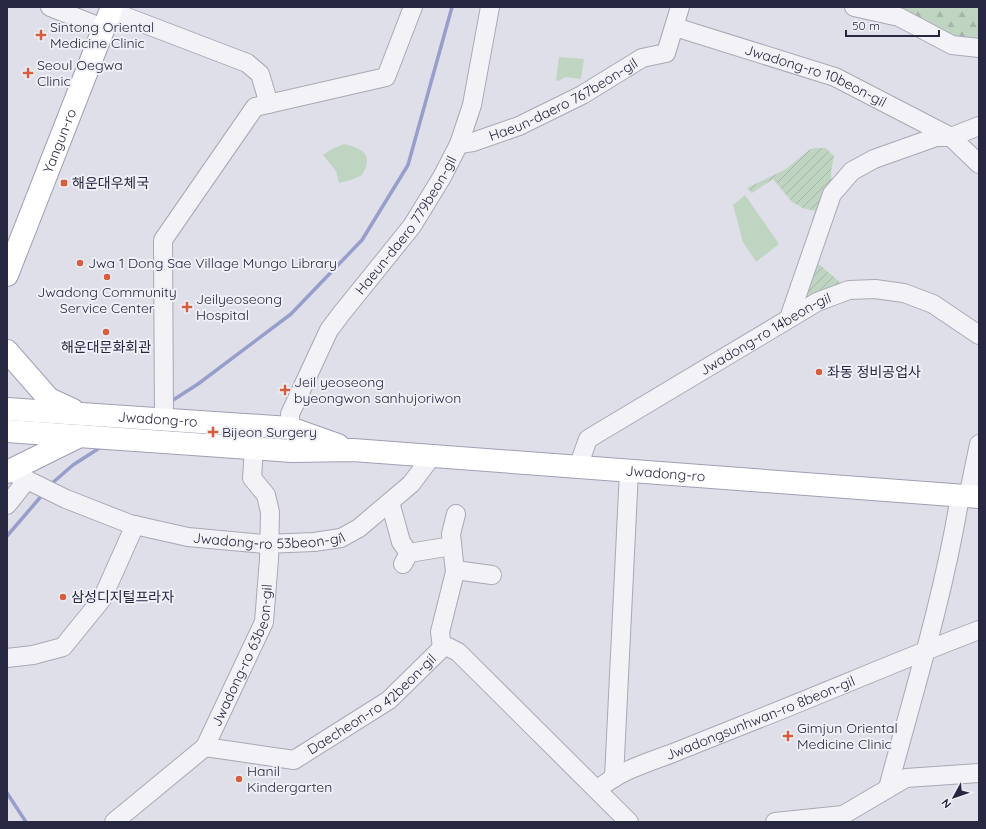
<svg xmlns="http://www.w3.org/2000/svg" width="986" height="829" viewBox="0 0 986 829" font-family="Quicksand,'Noto Sans KR',sans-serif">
  <defs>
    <pattern id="forest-firs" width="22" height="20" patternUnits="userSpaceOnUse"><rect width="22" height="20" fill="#c0d4c2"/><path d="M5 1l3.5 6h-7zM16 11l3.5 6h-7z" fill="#a5b6a8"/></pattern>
    <pattern id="garden-furrows" width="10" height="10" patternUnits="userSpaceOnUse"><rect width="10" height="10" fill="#c0d4c2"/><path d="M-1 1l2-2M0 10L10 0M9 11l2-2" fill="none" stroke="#a5b6a8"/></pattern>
  </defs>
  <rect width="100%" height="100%" fill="#dfdfe9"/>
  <g fill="#c0d4c2">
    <polygon points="559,57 584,59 581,79 565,77 559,81 556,80"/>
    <path d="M 344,144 C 363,148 374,155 362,175 L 351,180 L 339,183 L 336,171 L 323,155 L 332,149 Z"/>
    <polygon points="745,195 779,244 756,262 743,242 733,205"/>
  </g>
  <polygon fill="url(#forest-firs)" points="886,7 979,7 979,42 954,39"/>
  <g fill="url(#garden-furrows)">
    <polygon points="815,148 825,148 834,156 831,172 832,187 812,237 808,236 815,211 803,208 792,202 773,179 752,193 747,188 786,169 809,150"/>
    <polygon points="816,264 820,265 842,284 808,298 805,297"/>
  </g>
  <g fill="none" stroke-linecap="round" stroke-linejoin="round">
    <g stroke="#989ecb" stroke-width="3.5">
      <polyline points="170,402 198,384 291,314 362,240 408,165 452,7"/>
      <polyline points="50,485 73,465 101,447"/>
      <polyline points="7,536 44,493"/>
      <polyline points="7,793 26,822"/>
    </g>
    <g stroke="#a8a8b7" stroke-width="20">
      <g id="minor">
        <polyline points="50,7 103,28"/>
        <polyline points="854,7 899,17 952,45 979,48"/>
        <polyline points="111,11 247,63 260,74 269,104"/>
        <path id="s1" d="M 675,27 L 835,77 L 951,137 L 979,164"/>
        <path id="s2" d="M 459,144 L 473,142 L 519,126 L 582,95 L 642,58 L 666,53 L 680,7"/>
        <polyline points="789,318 832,194 852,171 874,159 936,137 951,137 979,126"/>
        <polyline points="164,419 163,240 255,107 386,77 413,7"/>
        <path id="s3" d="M 290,428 L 290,414 L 329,330 L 341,314 L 412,226 L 442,177 L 459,144 L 472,105 L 490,7"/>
        <path id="s4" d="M 578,467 L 588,439 L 817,302 L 849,290 L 875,289 L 904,293 L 933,304 L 979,335"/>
        <path id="s5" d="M 7,470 L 66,499 L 130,524 L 188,537 L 264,544 L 314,542 L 341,538 L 359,528 L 411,484 L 432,456"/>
        <polyline points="968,497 979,444"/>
        <polyline points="390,502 401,542 409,553 403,564"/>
        <polyline points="7,505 27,480"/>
        <polyline points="409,553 452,546"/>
        <polyline points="455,570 492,575"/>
        <polyline points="442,648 440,632 455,572 451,534 456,514"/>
        <polyline points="7,658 33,655 63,647 102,599 135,525"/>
        <path id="s6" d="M 205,747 L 294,760 L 389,700 L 442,648 L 448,647 L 458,652 L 629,822"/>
        <polyline points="614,778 629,471"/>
        <path d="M 888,788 C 914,691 944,595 960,496"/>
        <path id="s7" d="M 597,790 C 619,771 646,763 673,753 C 696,744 720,734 743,725 C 822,694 900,660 979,630"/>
        <path id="s8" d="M 114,822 L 205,747 L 264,622 L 269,559 L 270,512 L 266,495 L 252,478 L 254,448"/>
        <polyline points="775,822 843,815 906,778 979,773"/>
      </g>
    </g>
    <g stroke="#9e9fb6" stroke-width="24">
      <g id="major">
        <path id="s9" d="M 7,275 L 112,7"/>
        <polyline points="7,351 49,399 73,410"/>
        <path id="s10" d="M 7,409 L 290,428 L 338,445"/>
        <path id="s11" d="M 7,431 L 292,451 L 353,450 L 979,497"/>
        <polyline points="7,472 80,436"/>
      </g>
    </g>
    <use href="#minor" stroke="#f2f2f7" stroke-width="18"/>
    <use href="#major" stroke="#fff" stroke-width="22"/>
  </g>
  <g fill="#d55e3d" stroke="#efeff7" stroke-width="1.5">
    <path d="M39 29h4v4h4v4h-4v4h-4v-4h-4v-4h4z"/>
    <path d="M26 67h4v4h4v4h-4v4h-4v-4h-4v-4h4z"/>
    <rect x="60" y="179" width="8" height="8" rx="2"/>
    <circle cx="80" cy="263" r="4"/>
    <circle cx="107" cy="277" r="4"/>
    <path d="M185 301h4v4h4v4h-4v4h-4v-4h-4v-4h4z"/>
    <circle cx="106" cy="332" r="4"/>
    <circle cx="819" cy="372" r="4"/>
    <path d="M283 384h4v4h4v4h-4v4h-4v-4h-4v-4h4z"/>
    <path d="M211 426h4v4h4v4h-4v4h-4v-4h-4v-4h4z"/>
    <circle cx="63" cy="597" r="4"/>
    <path d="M786 730h4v4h4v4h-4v4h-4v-4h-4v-4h4z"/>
    <circle cx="239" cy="779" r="4"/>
  </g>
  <g text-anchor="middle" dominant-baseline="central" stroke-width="4" stroke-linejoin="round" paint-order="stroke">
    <g font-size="14" fill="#272741" stroke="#efeff7" text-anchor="start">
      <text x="50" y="27">Sintong Oriental<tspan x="50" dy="16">Medicine Clinic</tspan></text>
      <text x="37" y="65">Seoul Oegwa<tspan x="37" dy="16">Clinic</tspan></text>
      <text x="72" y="183">해운대우체국</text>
      <text x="88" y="263">Jwa 1 Dong Sae Village Mungo Library</text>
      <text x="107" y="292" text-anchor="middle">Jwadong Community<tspan x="107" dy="16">Service Center</tspan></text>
      <text x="196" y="299">Jeilyeoseong<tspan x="196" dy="16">Hospital</tspan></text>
      <text x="106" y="347" text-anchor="middle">해운대문화회관</text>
      <text x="827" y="372">좌동 정비공업사</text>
      <text x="294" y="382">Jeil yeoseong<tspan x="294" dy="16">byeongwon sanhujoriwon</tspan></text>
      <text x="222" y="432">Bijeon Surgery</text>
      <text x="71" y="597">삼성디지털프라자</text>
      <text x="797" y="728">Gimjun Oriental<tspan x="797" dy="16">Medicine Clinic</tspan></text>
      <text x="247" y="771">Hanil<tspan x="247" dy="16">Kindergarten</tspan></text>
    </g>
    <g font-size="14" fill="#272741" stroke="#efeff7">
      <text stroke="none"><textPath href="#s1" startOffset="149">Jwadong-ro 10beon-gil</textPath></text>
      <text stroke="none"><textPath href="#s2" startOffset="114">Haeun-daero 767beon-gil</textPath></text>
      <text stroke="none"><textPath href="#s9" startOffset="144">Yangun-ro</textPath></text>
      <text stroke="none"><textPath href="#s3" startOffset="237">Haeun-daero 779beon-gil</textPath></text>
      <text stroke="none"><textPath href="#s4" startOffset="236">Jwadong-ro 14beon-gil</textPath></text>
      <text stroke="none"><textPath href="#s10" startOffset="151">Jwadong-ro</textPath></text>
      <text stroke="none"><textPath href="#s11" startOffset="660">Jwadong-ro</textPath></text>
      <text stroke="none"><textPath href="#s5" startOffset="275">Jwadong-ro 53beon-gil</textPath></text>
      <text stroke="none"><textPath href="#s8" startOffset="218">Jwadong-ro 63beon-gil</textPath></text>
      <text stroke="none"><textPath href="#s6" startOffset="186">Daecheon-ro 42beon-gil</textPath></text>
      <text stroke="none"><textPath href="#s7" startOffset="179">Jwadongsunhwan-ro 8beon-gil</textPath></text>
    </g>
  </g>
  <rect width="986" height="829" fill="none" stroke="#272741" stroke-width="16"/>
  <g transform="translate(954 797) rotate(230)" stroke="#efeff7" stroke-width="3" paint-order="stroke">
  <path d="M0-3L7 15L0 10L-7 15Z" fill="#272741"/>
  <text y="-6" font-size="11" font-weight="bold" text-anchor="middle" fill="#272741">N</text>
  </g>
  <path d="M846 30v6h93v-6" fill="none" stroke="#272741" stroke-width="2"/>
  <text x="852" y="30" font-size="12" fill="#272741" stroke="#efeff7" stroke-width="3" paint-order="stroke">50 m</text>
</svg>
